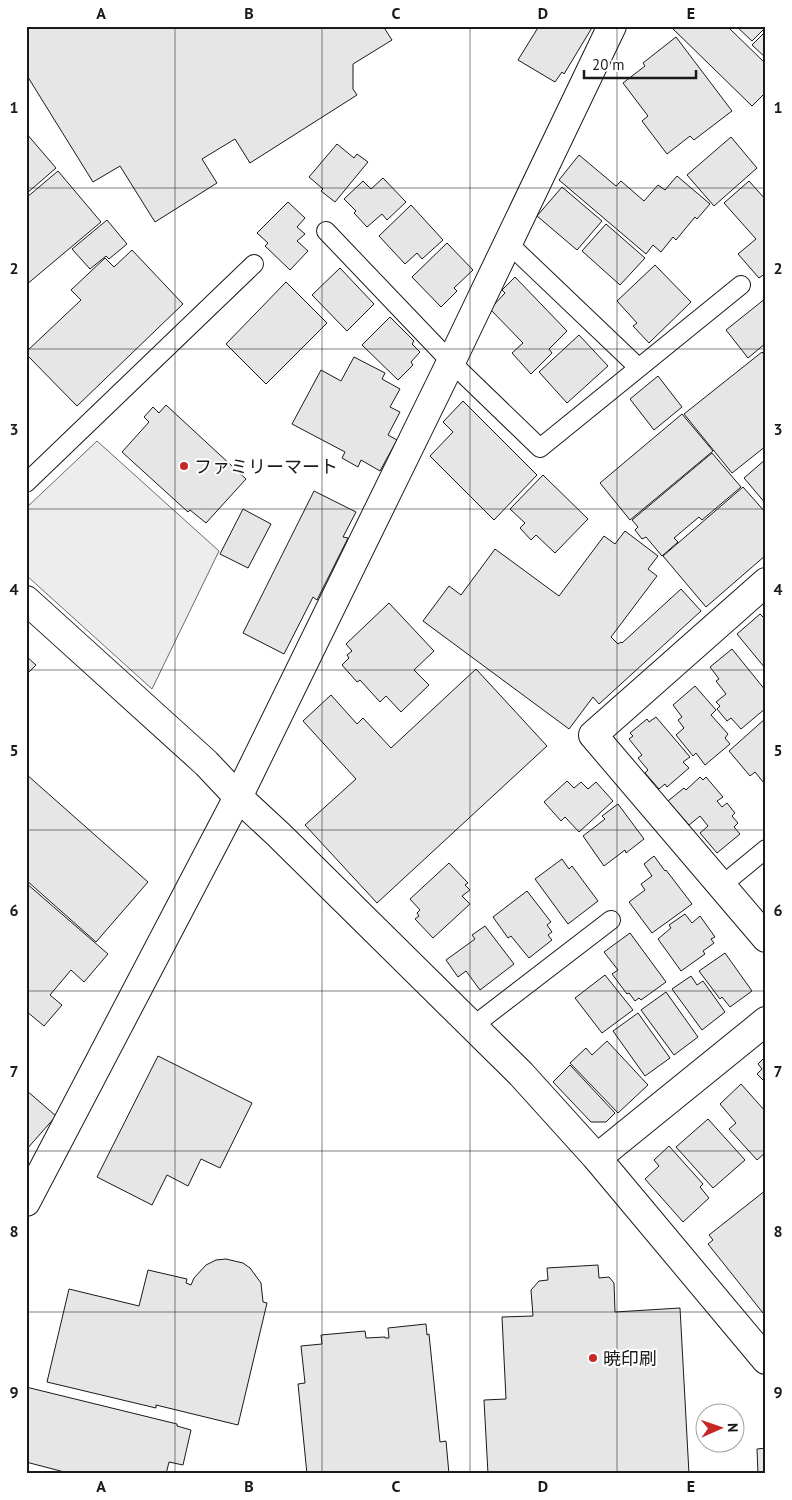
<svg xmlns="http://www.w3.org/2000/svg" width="792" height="1500" viewBox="0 0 792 1500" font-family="'PT Sans','Noto Sans JP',sans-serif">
  <rect width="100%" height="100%" fill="#fff"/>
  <polygon fill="#ededed" stroke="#6a6a6a" points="97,441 219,551 152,689 26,575 26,508"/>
  <g fill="#e6e6e6" stroke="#1a1a1a">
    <polygon points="26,26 383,26 392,40 353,64 353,89 357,95 250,163 235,139 202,159 217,183 155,222 120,166 93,182 26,74"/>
    <polygon points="539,26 593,26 564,74 562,72 555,82 518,60"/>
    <polygon points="670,26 727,26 766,64 766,92 752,106"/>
    <polygon points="736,26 766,26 766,27 752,41"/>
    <polygon points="766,31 766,58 752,45"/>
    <polygon points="676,37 732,111 694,140 690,136 667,154 642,121 648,116 623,83 645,66 643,63"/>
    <polygon points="26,133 56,168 26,194"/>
    <polygon points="731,137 757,168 714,206 687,175"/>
    <polygon points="337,144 354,158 357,154 368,162 335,202 321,191 323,189 309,177"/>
    <polygon points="579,155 616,186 621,181 644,201 658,185 665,190 677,176 710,204 697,219 695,217 676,240 673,237 661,252 653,245 646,254 559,180"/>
    <polygon points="58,171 101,222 26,285 26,198"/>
    <polygon points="383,178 406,202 387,220 382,214 367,227 354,213 356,211 344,199 363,181 371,189"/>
    <polygon points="749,181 766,200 766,273 759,278 738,254 756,239 724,203"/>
    <polygon points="562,187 602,221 577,250 537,216"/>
    <polygon points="288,202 305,218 297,227 305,234 297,241 308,251 290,270 265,246 268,243 257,233"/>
    <polygon points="411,205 443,240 422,259 417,253 405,264 379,236"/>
    <polygon points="107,220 127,244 109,259 106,256 90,269 72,249"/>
    <polygon points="606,224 645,258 620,285 582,251"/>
    <polygon points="447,243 473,270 454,288 457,291 441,307 412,277"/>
    <polygon points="132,250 183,304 77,406 26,354 26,352 81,300 71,290 105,258 114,267"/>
    <polygon points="655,265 691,302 649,343 633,326 637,323 617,301"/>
    <polygon points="340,268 374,304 347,331 312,295"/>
    <polygon points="515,277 567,331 549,349 552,353 531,374 512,353 523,343 490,309 505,293 502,290"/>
    <polygon points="286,282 327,323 266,384 226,344"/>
    <polygon points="766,298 766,343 748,358 726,330"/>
    <polygon points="390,317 414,341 412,344 420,352 411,362 413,365 398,380 362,345"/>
    <polygon points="579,335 608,366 567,403 539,372"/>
    <polygon points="762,352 766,357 766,446 732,473 684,414"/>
    <polygon points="354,357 385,373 382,379 400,389 390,407 400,412 388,435 397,440 380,471 361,460 358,467 342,458 345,452 292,424 321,370 341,381"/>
    <polygon points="658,376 682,407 654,430 630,399"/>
    <polygon points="463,401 537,475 494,520 430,456 453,432 443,422"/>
    <polygon points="166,405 246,479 206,523 190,510 188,512 122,452 149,422 144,417 153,407 159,413"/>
    <polygon points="682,414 713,451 630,520 600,483"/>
    <polygon points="712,453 741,487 702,520 699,517 674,538 678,542 662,556 646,537 642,539 635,530 638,527 632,520"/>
    <polygon points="766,459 766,504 744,478"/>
    <polygon points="543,475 588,519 555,553 536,535 531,540 520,528 525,523 510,509"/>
    <polygon points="743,487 766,513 766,555 706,607 663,556"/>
    <polygon points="314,491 356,512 343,537 348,538 317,600 313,597 284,654 243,633"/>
    <polygon points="243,509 271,524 248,568 220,554"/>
    <polygon points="625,531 658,556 648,569 657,576 611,637 618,644 621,642 622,643 681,589 701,611 599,704 593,697 569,729 423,621 449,586 461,595 495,549 559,596 604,536 615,544"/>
    <polygon points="389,603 434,651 414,670 429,685 401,712 386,696 380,702 360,680 357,682 342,665 349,658 347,655 352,651 346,644"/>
    <polygon points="760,614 766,620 765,668 737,634"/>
    <polygon points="732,649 766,691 766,708 741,729 731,718 727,721 717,709 720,706 716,702 726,694 716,681 719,679 710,667"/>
    <polygon points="26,656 36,665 26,675"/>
    <polygon points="476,669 547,746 377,903 305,825 356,779 303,721 331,695 357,724 363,718 391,748"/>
    <polygon points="695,686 716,710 711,715 728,734 725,738 730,744 705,765 696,753 693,756 676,735 684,728 678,720 682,717 673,705"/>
    <polygon points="656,717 690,757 683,762 689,768 667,787 665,784 659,789 645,773 648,770 638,758 642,755 629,739 633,736 630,733 647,719 649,722"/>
    <polygon points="766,718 766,781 764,783 755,772 750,776 729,751"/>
    <polygon points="26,774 148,882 96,942 26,880"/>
    <polygon points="700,777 703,780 706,777 723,797 717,801 722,807 727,803 735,813 732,816 738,823 734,827 740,834 717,853 700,833 708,826 700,816 689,825 668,801 684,788 686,790"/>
    <polygon points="567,781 574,788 581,782 588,789 596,782 613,801 579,832 565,817 561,821 544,802"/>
    <polygon points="618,804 644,839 626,853 625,850 604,866 583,836 605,819 602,816"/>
    <polygon points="654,856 665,871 666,870 692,904 652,933 629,902 645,890 641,884 652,876 644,864"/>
    <polygon points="562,859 569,869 572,866 598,901 568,924 535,879"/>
    <polygon points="449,863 468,883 465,885 470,890 462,896 470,904 433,938 415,919 419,916 417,913 420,910 410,899"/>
    <polygon points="26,883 108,954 84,982 71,970 50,995 62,1005 44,1026 26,1011"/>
    <polygon points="527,891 551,922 547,925 552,932 548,935 552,940 529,958 511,936 508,938 493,917"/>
    <polygon points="685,914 692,923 700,916 715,937 711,939 714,943 703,951 705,954 681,971 658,939 671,928 669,925"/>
    <polygon points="485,926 514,964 480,990 466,971 458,977 446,960 475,939 472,935"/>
    <polygon points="630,933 666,982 641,1000 639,998 635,1001 629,993 627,994 612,974 618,970 604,952"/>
    <polygon points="725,953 752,991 730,1007 722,997 720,999 699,971"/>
    <polygon points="605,975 633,1010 602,1033 575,998"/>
    <polygon points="691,976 697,985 703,981 725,1012 702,1030 672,989"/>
    <polygon points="666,992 698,1037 674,1055 641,1010"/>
    <polygon points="638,1013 670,1058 645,1076 613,1031"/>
    <polygon points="607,1041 648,1085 618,1113 570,1063 586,1048 592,1055"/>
    <polygon points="158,1056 252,1103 220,1168 201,1159 188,1186 167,1175 152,1205 97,1177"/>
    <polygon points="766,1056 766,1083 757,1074 762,1069 758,1064"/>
    <polygon points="570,1065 615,1113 606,1122 591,1122 553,1082"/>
    <polygon points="741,1084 766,1112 766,1152 757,1160 729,1129 736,1123 720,1104"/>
    <polygon points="26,1090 56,1116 26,1150"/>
    <polygon points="708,1119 745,1160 713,1188 676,1147"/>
    <polygon points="669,1146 703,1184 700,1187 709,1198 683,1222 645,1179 659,1166 654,1160"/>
    <polygon points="766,1190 766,1311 763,1313 708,1244 713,1240 709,1235"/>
    <polygon points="226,1259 243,1263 250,1268 261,1283 263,1302 267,1303 238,1425 156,1405 156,1408 47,1382 69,1289 139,1306 148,1270 187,1279 186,1283 191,1285 194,1278 206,1265 216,1260"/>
    <polygon points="598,1265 599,1278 609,1277 614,1283 615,1312 680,1308 689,1474 488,1474 484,1400 506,1399 502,1317 533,1316 531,1290 539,1281 548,1280 547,1268"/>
    <polygon points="426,1324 427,1335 429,1334 440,1442 446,1441 449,1474 307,1474 298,1384 305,1383 301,1346 322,1344 321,1335 365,1331 366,1338 385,1337 385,1338 389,1338 388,1328"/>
    <polygon points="26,1387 177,1424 177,1426 191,1430 183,1465 169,1462 166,1474 72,1474 26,1462"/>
    <polygon points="766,1448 766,1474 758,1474 757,1449"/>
  </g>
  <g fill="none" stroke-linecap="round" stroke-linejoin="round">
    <g stroke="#1a1a1a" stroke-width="20">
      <g id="lane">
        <polyline points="326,231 451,362 540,448 741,285"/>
        <polyline points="508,243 638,367"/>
        <polyline points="26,483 254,264"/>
        <polyline points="721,886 766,849"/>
        <polyline points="473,1026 611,920"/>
      </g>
    </g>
    <g stroke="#1a1a1a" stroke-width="30">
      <g id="street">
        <polyline points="766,582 593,735 766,938"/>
        <polyline points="26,600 206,763 238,797 278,834 521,1074 597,1158 766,1360"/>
        <polyline points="597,1158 766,1021"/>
        <polyline points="26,1202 238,797 451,362 612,26"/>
      </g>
    </g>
    <use href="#lane" stroke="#fff" stroke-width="18"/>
    <use href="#street" stroke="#fff" stroke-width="28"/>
  </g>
  <path fill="none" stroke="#1a1a1a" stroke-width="1" stroke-opacity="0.55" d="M 175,26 L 175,1474M 322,26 L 322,1474M 470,26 L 470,1474M 617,26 L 617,1474M 26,188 L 766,188M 26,349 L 766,349M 26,509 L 766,509M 26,670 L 766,670M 26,830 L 766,830M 26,991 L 766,991M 26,1151 L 766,1151M 26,1312 L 766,1312"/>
  <g fill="#c62828" stroke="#fff" stroke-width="2">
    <circle cx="184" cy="466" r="5"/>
    <circle cx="593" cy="1358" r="5"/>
  </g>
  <g text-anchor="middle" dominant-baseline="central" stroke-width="4" stroke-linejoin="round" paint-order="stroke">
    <g font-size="18" fill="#1a1a1a" stroke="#fff" text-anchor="start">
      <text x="194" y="466">ファミリーマート</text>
      <text x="603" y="1358">暁印刷</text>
    </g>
  </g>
  <rect width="792" height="1500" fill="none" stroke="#ffffff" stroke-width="55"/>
  <g transform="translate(720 1428) rotate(88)"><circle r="24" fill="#ffffff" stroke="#a3a3a3"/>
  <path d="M0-4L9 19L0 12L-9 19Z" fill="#c62828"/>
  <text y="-8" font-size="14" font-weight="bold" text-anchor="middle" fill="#1a1a1a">N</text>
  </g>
  <path d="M584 70v8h112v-8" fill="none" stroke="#1a1a1a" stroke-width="2.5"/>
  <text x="592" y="70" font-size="15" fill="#1a1a1a" stroke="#ffffff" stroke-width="4" paint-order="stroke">20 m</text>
  <rect x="28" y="28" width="736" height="1444" fill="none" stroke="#1a1a1a" stroke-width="2"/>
  <g font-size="16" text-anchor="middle" font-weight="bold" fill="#1a1a1a">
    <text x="101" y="19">A</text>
    <text x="249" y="19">B</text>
    <text x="396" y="19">C</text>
    <text x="543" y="19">D</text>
    <text x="691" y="19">E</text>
    <text x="14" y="113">1</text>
    <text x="778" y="113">1</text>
    <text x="14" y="274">2</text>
    <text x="778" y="274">2</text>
    <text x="14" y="435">3</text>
    <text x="778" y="435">3</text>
    <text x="14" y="595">4</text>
    <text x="778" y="595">4</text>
    <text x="14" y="756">5</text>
    <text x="778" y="756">5</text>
    <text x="14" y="916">6</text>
    <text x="778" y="916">6</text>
    <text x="14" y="1077">7</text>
    <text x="778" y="1077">7</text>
    <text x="14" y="1237">8</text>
    <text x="778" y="1237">8</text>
    <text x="14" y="1398">9</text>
    <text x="778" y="1398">9</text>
    <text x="101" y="1492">A</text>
    <text x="249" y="1492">B</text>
    <text x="396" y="1492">C</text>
    <text x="543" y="1492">D</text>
    <text x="691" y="1492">E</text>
  </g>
</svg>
